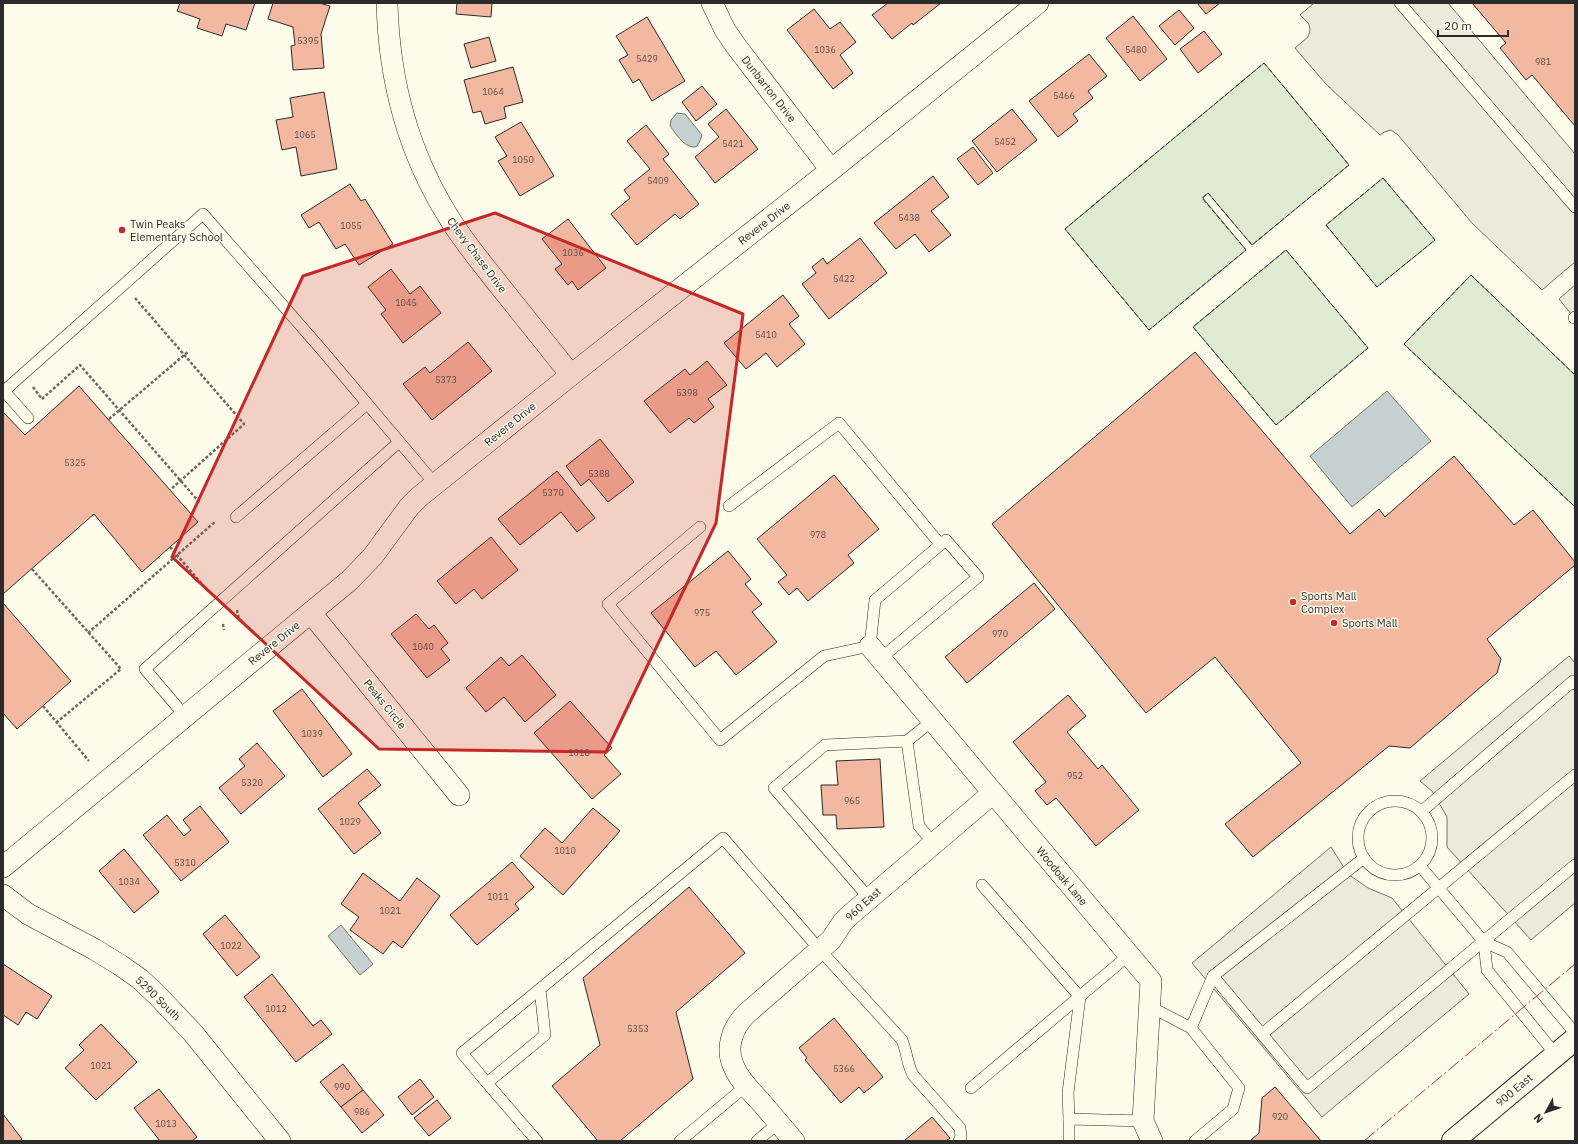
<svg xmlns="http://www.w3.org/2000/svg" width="1578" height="1144" viewBox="0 0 1578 1144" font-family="'IBM Plex Sans',sans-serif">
  <rect width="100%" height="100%" fill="#fdfbea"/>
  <g fill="#deebd1" stroke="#74746e">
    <polygon points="1264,63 1349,165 1252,245 1208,193 1203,198 1246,250 1149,330 1065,229"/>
    <polygon points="1383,178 1435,240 1377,287 1326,225"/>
    <polygon points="1286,250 1368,348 1276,425 1193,327"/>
    <polygon points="1471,275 1575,375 1575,507 1404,344"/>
  </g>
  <g fill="#eceadb" stroke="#74746e">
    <polygon points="1314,3 1448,3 1575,154 1575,262 1542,290 1472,223 1398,135 1391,130 1384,132 1380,135 1326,84 1295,48 1308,37 1310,30 1309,24 1300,15"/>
    <polygon points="1575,285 1575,319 1559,299"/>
    <polygon points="1569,656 1575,663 1575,903 1531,940 1447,847 1447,817 1432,791 1420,781"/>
    <polygon points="1331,847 1348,874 1368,888 1392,898 1469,994 1322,1117 1192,963"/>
  </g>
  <g fill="#c7d0d0" stroke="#74746e">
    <path d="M 677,113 L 685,114 L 702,135 L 699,143 L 696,147 C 684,148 677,135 670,126 L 671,120 Z"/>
    <polygon points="1387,391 1431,441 1352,507 1310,456"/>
    <polygon points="341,925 373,964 360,975 328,936"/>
  </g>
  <g fill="#f2b8a0" stroke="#2b2b2b">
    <polygon points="180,3 255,3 246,30 226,24 222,36 197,28 200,19 177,11"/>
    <polygon points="273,3 319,3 330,6 321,34 324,68 293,70 291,46 295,45 293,27 268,19"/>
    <polygon points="457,3 492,3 491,17 456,14"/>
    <polygon points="888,3 941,3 913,25 912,23 892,39 872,15"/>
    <polygon points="1197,3 1220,3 1206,14"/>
    <polygon points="1472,3 1575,3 1575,126 1532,75 1526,80 1500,48 1506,43"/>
    <polygon points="814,9 830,29 840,22 856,42 840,55 853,73 833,89 787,30"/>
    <polygon points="1179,10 1194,28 1175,45 1159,26"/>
    <polygon points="1133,16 1167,59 1140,81 1106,38"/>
    <polygon points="647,17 685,81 652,101 639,79 633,83 619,60 628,55 616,36"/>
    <polygon points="1204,31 1222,54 1198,73 1180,49"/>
    <polygon points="489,37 496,61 471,68 464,44"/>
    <polygon points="1089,54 1107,76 1088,91 1093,98 1073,114 1078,121 1058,137 1029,101"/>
    <polygon points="513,67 523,102 504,107 506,118 485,124 481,111 473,113 464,80"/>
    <polygon points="702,86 717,104 696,121 682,102"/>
    <polygon points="324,92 337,169 301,176 296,147 282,150 276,120 293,117 290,98"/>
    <polygon points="726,109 758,149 715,183 695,157 719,137 708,124"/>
    <polygon points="1012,109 1037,140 997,172 972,141"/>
    <polygon points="521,122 554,176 520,196 498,161 507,156 495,137"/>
    <polygon points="646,125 669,154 663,159 699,204 680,219 675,214 637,245 611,214 630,198 624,190 650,169 627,141"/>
    <polygon points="973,147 993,173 978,185 957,159"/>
    <polygon points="933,176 949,197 931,211 951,235 929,252 915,234 896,249 874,223"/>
    <polygon points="350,184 361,201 365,199 393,244 359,265 345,244 336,249 319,222 309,228 301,215"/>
    <polygon points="568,219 606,268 578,290 572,281 568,285 555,269 562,264 542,239"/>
    <polygon points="860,238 887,273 829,319 802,284 816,273 812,267 823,258 827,264"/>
    <polygon points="391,269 410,294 420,286 441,313 403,343 381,314 386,310 368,287"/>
    <polygon points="783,295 799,316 789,324 805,344 777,367 766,353 746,369 724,343"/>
    <polygon points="468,342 492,371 432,420 403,384 425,367 430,373"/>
    <polygon points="1195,352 1350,534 1379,509 1385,517 1454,456 1514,525 1533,510 1575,562 1575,565 1487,639 1501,659 1497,673 1410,748 1389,746 1253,857 1225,824 1301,763 1215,657 1146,713 992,524"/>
    <polygon points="707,361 727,385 708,399 714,407 694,423 689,418 670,433 644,401 685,369 690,375"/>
    <polygon points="79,386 198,522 142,572 94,514 3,594 3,412 25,435"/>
    <polygon points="600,439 634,482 608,502 589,479 581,486 566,466"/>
    <polygon points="557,471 595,518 577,532 561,512 520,545 498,519"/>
    <polygon points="834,475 879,529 848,555 854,563 808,601 797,588 789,595 778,582 787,575 757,539"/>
    <polygon points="491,537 518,570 482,599 474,589 456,604 437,581"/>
    <polygon points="728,551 751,579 745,584 762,604 752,612 777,642 736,675 716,651 695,667 651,613"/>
    <polygon points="1034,583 1055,609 967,683 945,657"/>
    <polygon points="3,603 71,681 17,729 3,713"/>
    <polygon points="416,614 429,629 434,625 448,643 441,649 450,660 427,678 391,634"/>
    <polygon points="522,655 556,695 525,722 504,697 486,712 466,688 501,657 509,666"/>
    <polygon points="302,689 352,754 323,777 273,711"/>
    <polygon points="1068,695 1086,716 1067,732 1098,769 1102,765 1139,810 1096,846 1056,798 1047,805 1035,791 1046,782 1013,742"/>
    <polygon points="570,701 612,748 604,755 621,774 592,799 534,733"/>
    <polygon points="257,743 285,776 241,814 219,788 245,766 239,759"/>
    <polygon points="880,759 884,827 837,829 836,815 823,815 821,785 838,785 836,761"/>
    <polygon points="367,769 381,785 358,803 381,833 354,854 318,809"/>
    <polygon points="200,806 229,842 181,881 143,835 167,815 184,836 191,830 183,820"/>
    <polygon points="593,808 620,831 563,895 520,856 545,828 562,843"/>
    <polygon points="124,849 159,892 134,913 99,871"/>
    <polygon points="512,862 534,887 515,904 519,909 477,945 450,915"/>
    <polygon points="363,873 400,901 417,878 440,896 402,948 393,941 383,954 350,930 359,917 341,904"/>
    <polygon points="689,887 745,953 676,1012 693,1079 620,1141 598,1141 552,1086 600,1045 583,978"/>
    <polygon points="225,915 260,957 237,976 203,934"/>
    <polygon points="3,964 52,996 37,1019 26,1012 18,1025 3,1015"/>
    <polygon points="272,974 313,1026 321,1020 332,1034 296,1062 244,997"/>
    <polygon points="834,1018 883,1077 864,1093 859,1087 841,1103 805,1060 807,1058 799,1048"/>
    <polygon points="101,1024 137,1062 96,1100 65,1068 84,1050 79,1045"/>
    <polygon points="343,1064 363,1090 341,1107 320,1082"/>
    <polygon points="420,1079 434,1097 412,1115 398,1097"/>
    <polygon points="1275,1087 1321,1141 1250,1141 1259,1133 1262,1098"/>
    <polygon points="159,1089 197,1137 192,1141 160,1141 134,1108"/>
    <polygon points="363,1090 384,1115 362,1133 341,1107"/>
    <polygon points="437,1100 451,1118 429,1136 414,1118"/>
    <polygon points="3,1114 22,1139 20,1141 3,1141"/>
    <polygon points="932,1117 950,1138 946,1141 904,1141"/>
  </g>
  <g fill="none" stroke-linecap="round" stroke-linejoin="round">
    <g stroke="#2b2b2b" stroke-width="12">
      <g id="service">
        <polyline points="1400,3 1575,207"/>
        <polyline points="1574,318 1575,317"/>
        <polyline points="28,418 4,391 203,214 321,349 435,484"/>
        <polyline points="729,506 839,423 940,544"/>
        <polyline points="236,517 367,404"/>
        <polyline points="700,527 608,604 720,740 824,656 870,646 875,600 946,540 978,577 880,659"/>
        <polyline points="185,716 145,669 399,442"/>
        <polyline points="907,741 919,826 934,844"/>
        <circle cx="1395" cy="838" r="37"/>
        <polyline points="1422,811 1573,681 1575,684"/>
        <polyline points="1364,858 1213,976 1307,1088 1575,865"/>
        <polyline points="1421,867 1484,942 1507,952 1575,1033"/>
        <polyline points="982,885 1080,997 1068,1093 1069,1119"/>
        <polyline points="869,898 774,788 825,745 907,741 932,721"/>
        <polyline points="1484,942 1487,970 1556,1055"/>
        <polyline points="1149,1006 1191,1028 1239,1088 1233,1109 1195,1141"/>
        <polyline points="1191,1028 1213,976"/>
        <polyline points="1262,1034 1575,775"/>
        <polyline points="487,1083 462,1053 540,989"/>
        <polyline points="971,1088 1129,955"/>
        <path d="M 537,1141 L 487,1083 L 545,1035 L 540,989 L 723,838 L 820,950 L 902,1040 C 907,1052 907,1064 913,1075 L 960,1128 L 961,1137 L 959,1141"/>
        <polyline points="680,1141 747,1085"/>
        <polyline points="757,1141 778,1123"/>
        <polyline points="1069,1141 1069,1119 1143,1121"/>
      </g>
    </g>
    <g stroke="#2b2b2b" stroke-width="22">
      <g id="minor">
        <path d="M 387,3 C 389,78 408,152 448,216 C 463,241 481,262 499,285 C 523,315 547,345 571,375"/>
        <polyline points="712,3 725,30 736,46 831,170"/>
        <polyline points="311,613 459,795"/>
        <polyline points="870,646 1151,981 1143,1121 1152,1141"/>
        <polyline points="3,867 350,580 373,556 409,507 419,497 571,375 831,170 1038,3"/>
        <polyline points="3,895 28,914 94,949 120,965 140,979 157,995 193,1033 280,1141"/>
        <path d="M 794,1141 C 783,1128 771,1114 760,1101 C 751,1091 739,1080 734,1067 C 725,1049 732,1028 746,1014 L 831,940 L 843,922 L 850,915 L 993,793"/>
      </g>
    </g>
    <g stroke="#2b2b2b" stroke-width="24">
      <polyline id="primary" points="1453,1141 1575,1039"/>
    </g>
    <g stroke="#6a6964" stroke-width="2.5" stroke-dasharray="3 2" stroke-linecap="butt">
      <polyline points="135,298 244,424 170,490"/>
      <polyline points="33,387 42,399 80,365 200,503"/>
      <polyline points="109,419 189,351"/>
      <polyline points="170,547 208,591"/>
      <polyline points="32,569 121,669 57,722"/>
      <polyline points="237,610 239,619"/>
      <polyline points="223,624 224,630"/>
      <polyline points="88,633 216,521"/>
      <polyline points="43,706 89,761"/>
    </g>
    <use href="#service" stroke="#fdfbea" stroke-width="11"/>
    <use href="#minor" stroke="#fdfbea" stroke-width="21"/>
    <use href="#primary" stroke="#fdfbea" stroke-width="22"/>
    <g stroke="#2b2b2b" stroke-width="1" stroke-dasharray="5 2" stroke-linecap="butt">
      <polygon points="1264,63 1349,165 1252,245 1208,193 1202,198 1246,250 1149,330 1065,229"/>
      <polygon points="1383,178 1435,240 1377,287 1326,225"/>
      <polygon points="1286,250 1368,348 1276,425 1193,327"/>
      <polyline points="1575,375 1471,275 1404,344 1575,507"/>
    </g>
    <polyline stroke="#c62828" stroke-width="1" stroke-dasharray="14 3 2 3" stroke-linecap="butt" points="1364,1141 1575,964"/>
  </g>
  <path fill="#c62828" fill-opacity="0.2" stroke="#c62828" stroke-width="3" stroke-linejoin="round" d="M 495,213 L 743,314 L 716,523 L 606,752 L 379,749 L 172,557 L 303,276 Z"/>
  <g fill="#c62828" stroke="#fdfbea" stroke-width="1.5">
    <circle cx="122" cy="230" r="4"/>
    <circle cx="1293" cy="602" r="4"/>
    <circle cx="1334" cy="623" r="4"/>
  </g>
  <g text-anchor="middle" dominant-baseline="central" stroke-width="3" stroke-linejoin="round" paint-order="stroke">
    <g font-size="9" fill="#5d4e48">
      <text x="308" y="40">5395</text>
      <text x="825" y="49">1036</text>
      <text x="1136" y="49">5480</text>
      <text x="647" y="58">5429</text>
      <text x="1543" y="61">981</text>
      <text x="493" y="91">1064</text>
      <text x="1064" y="95">5466</text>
      <text x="305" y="134">1065</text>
      <text x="1005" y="141">5452</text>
      <text x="733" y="143">5421</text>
      <text x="523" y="159">1050</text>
      <text x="658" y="180">5409</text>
      <text x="909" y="217">5438</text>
      <text x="351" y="225">1055</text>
      <text x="573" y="252">1036</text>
      <text x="844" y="278">5422</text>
      <text x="406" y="302">1045</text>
      <text x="766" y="334">5410</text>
      <text x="446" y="379">5373</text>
      <text x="687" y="392">5398</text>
      <text x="75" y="462">5325</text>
      <text x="599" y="473">5388</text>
      <text x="553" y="492">5370</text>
      <text x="818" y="534">978</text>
      <text x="702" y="612">975</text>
      <text x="1000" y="633">970</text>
      <text x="423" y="646">1040</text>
      <text x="312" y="733">1039</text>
      <text x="579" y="752">1018</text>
      <text x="1075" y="775">952</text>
      <text x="252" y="782">5320</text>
      <text x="852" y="800">965</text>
      <text x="350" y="821">1029</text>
      <text x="565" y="850">1010</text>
      <text x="185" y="862">5310</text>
      <text x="129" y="881">1034</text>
      <text x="498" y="896">1011</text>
      <text x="390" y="910">1021</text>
      <text x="231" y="945">1022</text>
      <text x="276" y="1008">1012</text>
      <text x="638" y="1028">5353</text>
      <text x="101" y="1065">1021</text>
      <text x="844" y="1068">5366</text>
      <text x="342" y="1086">990</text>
      <text x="362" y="1111">986</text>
      <text x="1280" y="1116">920</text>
      <text x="166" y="1123">1013</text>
    </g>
    <g font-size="11" fill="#2b2b2b" stroke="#fdfbea">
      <text transform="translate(769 89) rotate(52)">Dunbarton Drive</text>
      <text transform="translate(764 223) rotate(-38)">Revere Drive</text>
      <text transform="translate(477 255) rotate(53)">Chevy Chase Drive</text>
      <text transform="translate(510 424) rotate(-39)">Revere Drive</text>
      <text transform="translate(274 643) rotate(-39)">Revere Drive</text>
      <text transform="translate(385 704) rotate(51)">Peaks Circle</text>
      <text transform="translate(1062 876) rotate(50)">Woodoak Lane</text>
      <text transform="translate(863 904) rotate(-42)">960 East</text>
      <text transform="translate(158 998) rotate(44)">5290 South</text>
      <text transform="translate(1514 1090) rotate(-40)">900 East</text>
    </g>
    <g font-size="11" fill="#2b2b2b" stroke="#fdfbea" text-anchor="start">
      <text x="130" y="224">Twin Peaks<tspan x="130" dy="13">Elementary School</tspan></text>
      <text x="1301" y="596">Sports Mall<tspan x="1301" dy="13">Complex</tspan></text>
      <text x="1342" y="623">Sports Mall</text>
    </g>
  </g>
  <rect width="1578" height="1144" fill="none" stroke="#2b2b2b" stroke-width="8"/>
  <g transform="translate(1546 1112) rotate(230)" stroke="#fdfbea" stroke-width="3" paint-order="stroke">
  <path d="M0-3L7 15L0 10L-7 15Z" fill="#2b2b2b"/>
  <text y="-6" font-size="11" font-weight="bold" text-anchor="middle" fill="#2b2b2b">N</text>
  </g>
  <path d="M1438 30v6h70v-6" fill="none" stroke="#2b2b2b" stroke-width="2"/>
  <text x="1444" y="30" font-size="12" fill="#2b2b2b" stroke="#fdfbea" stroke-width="3" paint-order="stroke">20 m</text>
</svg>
